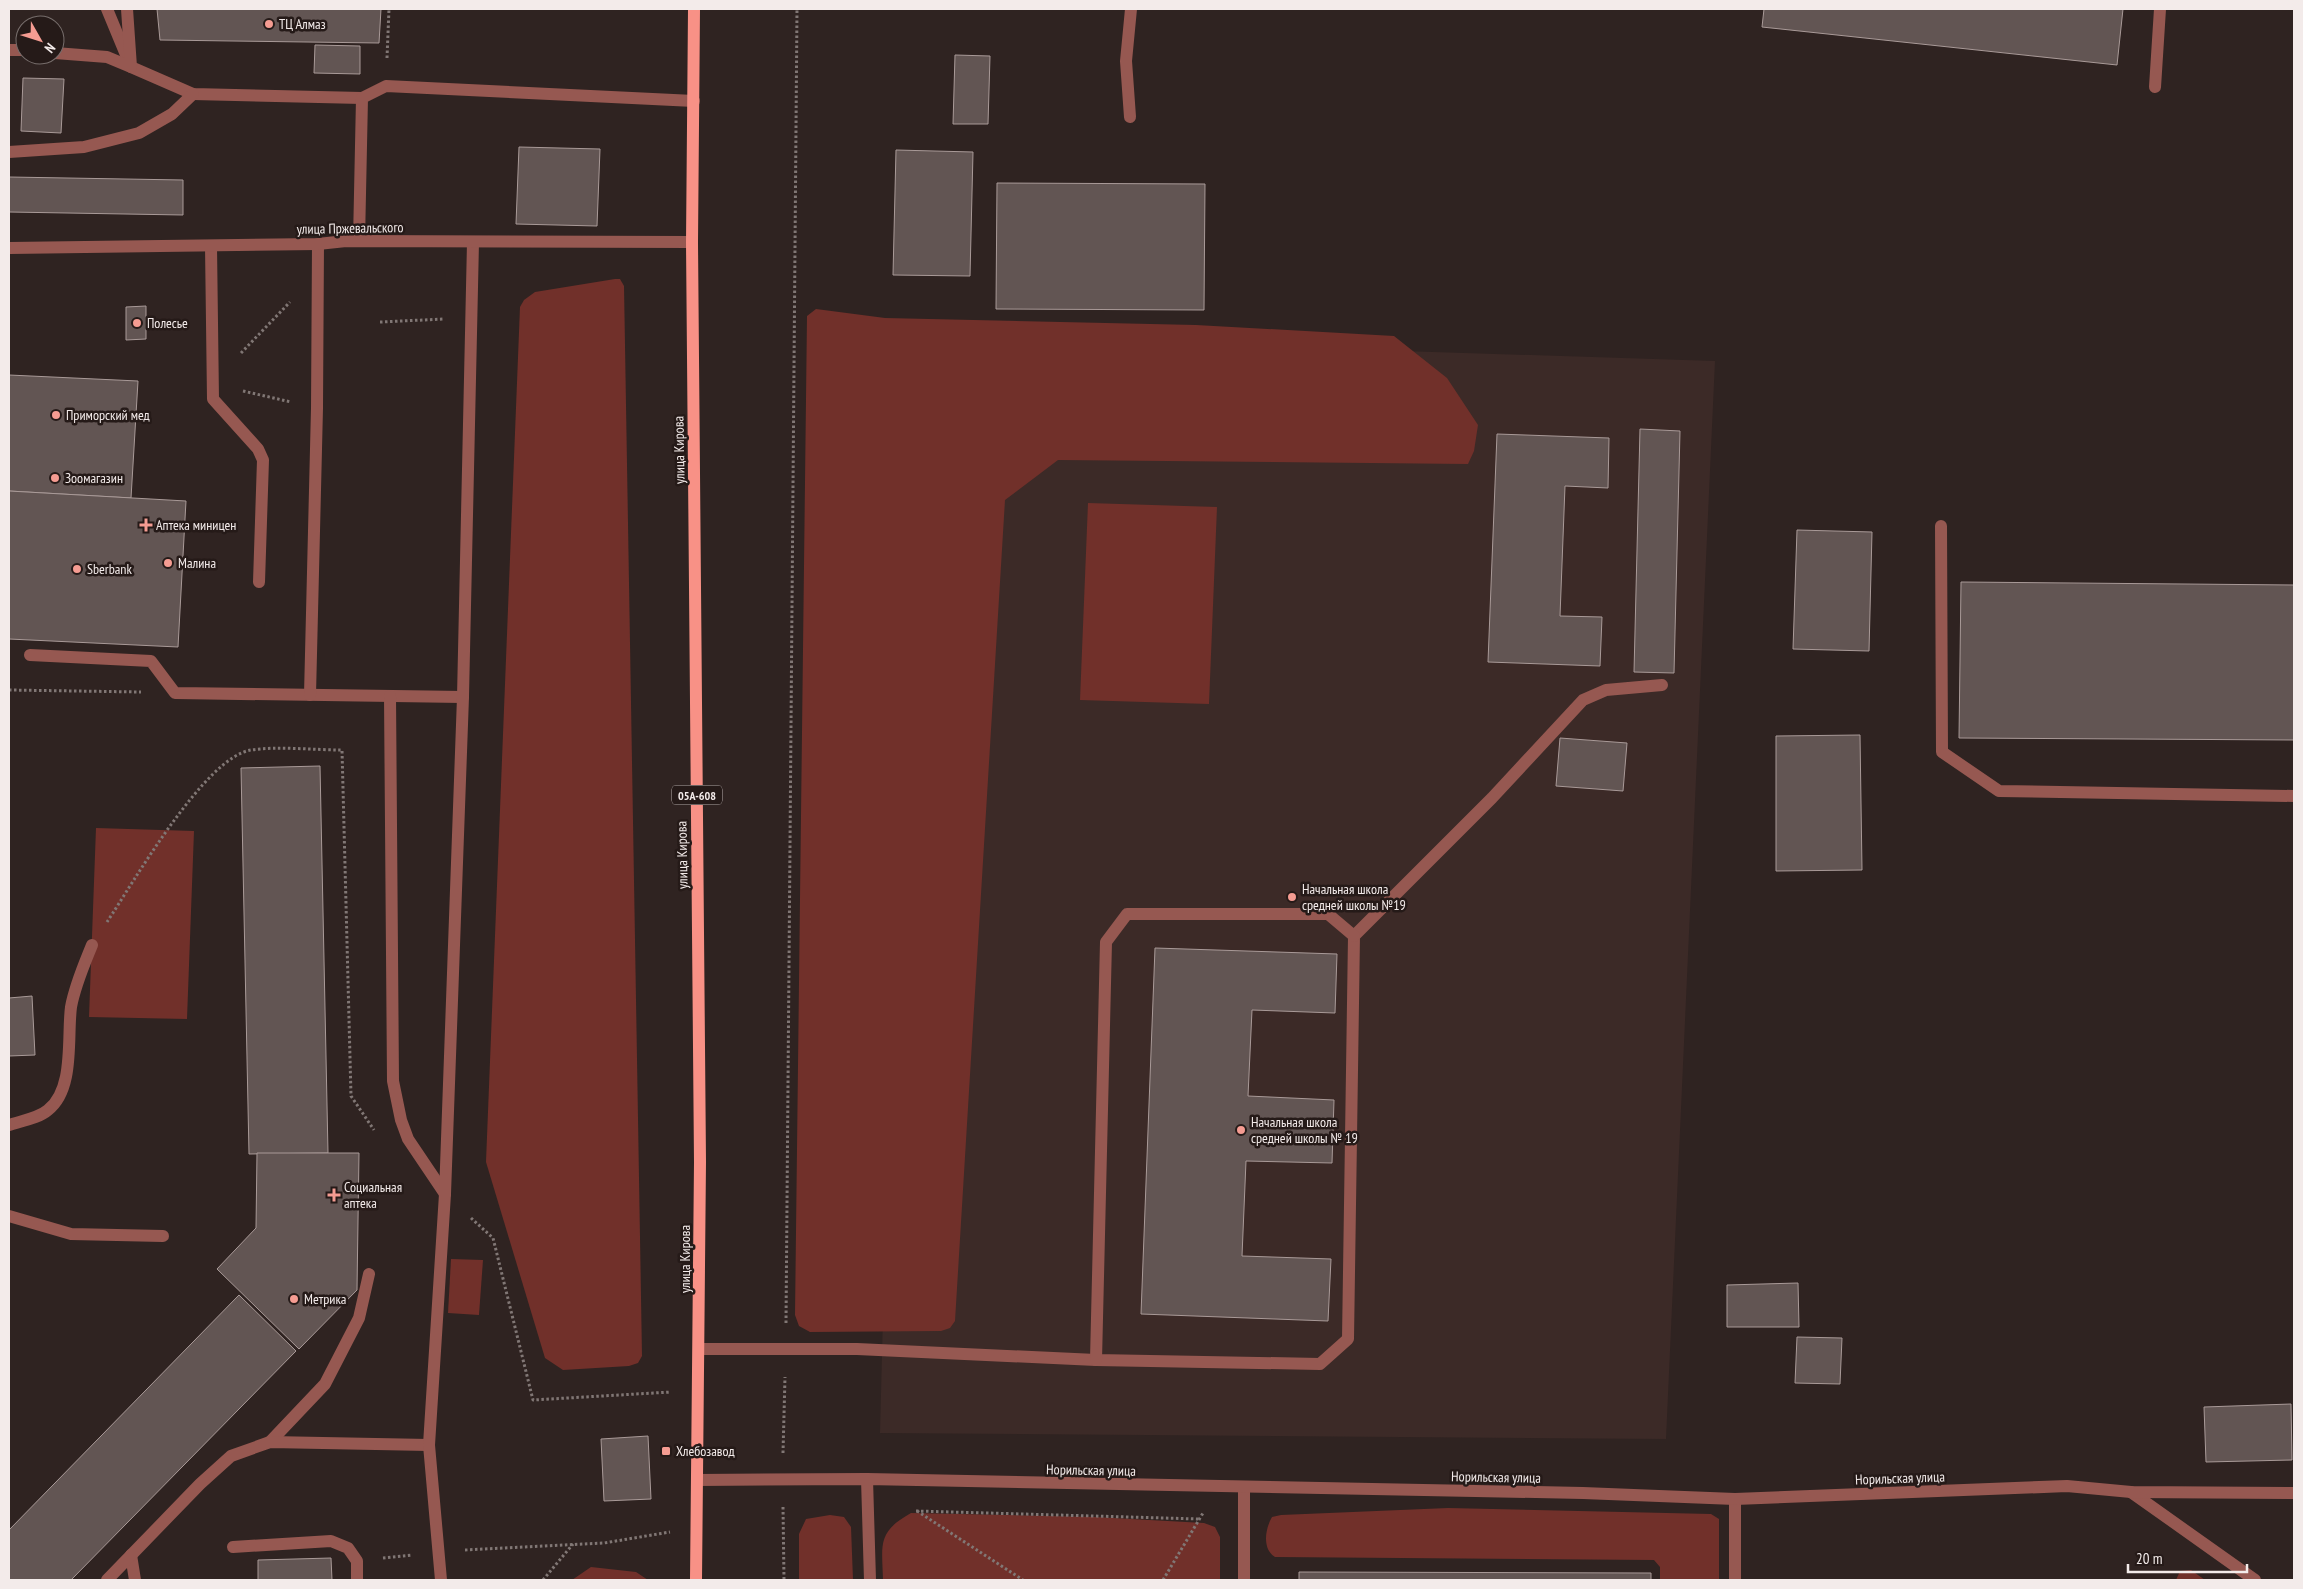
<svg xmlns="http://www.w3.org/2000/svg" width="2303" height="1589" viewBox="0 0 2303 1589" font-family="'PT Sans Narrow',sans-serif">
  <rect width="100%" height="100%" fill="#2f2321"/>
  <polygon fill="#3c2a27" points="908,335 1715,361 1666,1439 880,1433"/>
  <g fill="#71302a">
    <polygon points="615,279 620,279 624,286 642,1356 638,1363 629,1366 563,1370 545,1358 486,1162 520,307 524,300 535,292"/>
    <polygon points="816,309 885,318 1196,325 1394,336 1447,378 1478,425 1474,451 1468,464 1058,460 1005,500 955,1321 950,1328 941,1331 810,1332 799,1326 795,1315 807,316"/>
    <polygon points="1088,503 1217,507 1209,704 1080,700"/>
    <polygon points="96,828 194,831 187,1019 89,1017"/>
    <polygon points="451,1259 483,1260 479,1315 448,1313"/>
    <path d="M 1448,1508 L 1711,1514 L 1719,1519 L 1719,1580 L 1660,1580 L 1660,1567 L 1654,1560 L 1275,1557 C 1262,1549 1265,1529 1272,1517 L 1281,1515 Z"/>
    <path d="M 911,1513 L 1095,1517 L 1204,1523 L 1215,1527 L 1220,1537 L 1220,1580 L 883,1580 C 882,1544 877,1532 911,1513 Z"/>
    <polygon points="830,1515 844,1517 851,1527 853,1580 799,1580 799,1534 806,1519"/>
    <polygon points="591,1567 636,1572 648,1580 572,1580"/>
    <polygon points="2191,1570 2205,1580 2176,1580 2180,1571"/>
  </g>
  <g fill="#625553" stroke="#a99a98">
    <polygon points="157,9 381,9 379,43 160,40"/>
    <polygon points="1764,9 2123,9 2117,65 1762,27"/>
    <polygon points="315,45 360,46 360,74 314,73"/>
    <polygon points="955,55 990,56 988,124 953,124"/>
    <polygon points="23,78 64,79 61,133 21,131"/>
    <polygon points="519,147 600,149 597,226 516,224"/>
    <polygon points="896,150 973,152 970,276 893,275"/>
    <polygon points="9,177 183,180 183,215 9,212"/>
    <polygon points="997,183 1205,184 1204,310 996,309"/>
    <polygon points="146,306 146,339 126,340 126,307"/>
    <polygon points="9,375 138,381 131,498 9,491"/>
    <polygon points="1640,429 1680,431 1674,673 1634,672"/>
    <polygon points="1497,434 1609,438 1608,488 1565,486 1560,616 1602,617 1600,666 1488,662"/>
    <polygon points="9,491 186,501 178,647 9,639"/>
    <polygon points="1797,530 1872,532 1869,651 1793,649"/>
    <polygon points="1961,582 2294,585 2294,740 1959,738"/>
    <polygon points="1860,735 1862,870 1776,871 1776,736"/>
    <polygon points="1560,738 1627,743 1623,791 1556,786"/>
    <polygon points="320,766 328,1153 249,1154 241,768"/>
    <polygon points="1155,948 1337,954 1335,1013 1252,1010 1248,1096 1334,1100 1332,1163 1246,1161 1242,1256 1331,1259 1328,1321 1141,1314"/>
    <polygon points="32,996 35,1055 9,1056 9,998"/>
    <polygon points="257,1153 359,1153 357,1290 299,1349 217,1269 256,1228"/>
    <polygon points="1798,1283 1799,1327 1727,1327 1727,1285"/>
    <polygon points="239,1295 296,1351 71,1580 9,1580 9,1530"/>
    <polygon points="1797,1337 1842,1338 1840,1384 1795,1383"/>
    <polygon points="2291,1404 2292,1460 2206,1462 2204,1407"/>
    <polygon points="648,1436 651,1499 604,1501 601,1439"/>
    <polygon points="331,1558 332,1580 258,1580 258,1560"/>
    <polygon points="1299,1572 1651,1573 1651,1580 1299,1580"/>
  </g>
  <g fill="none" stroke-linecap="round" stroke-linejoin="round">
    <g stroke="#817775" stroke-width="3" stroke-dasharray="2.5 2.5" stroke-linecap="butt">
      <polyline points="387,58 389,9"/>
      <polyline points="380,322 444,319"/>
      <polyline points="241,353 290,302"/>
      <polyline points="243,391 291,402"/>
      <polyline points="9,690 141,692"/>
      <path d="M 107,922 C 133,883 205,757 251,750 C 277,746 314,750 342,750 L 351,1096 L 374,1130"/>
      <polyline points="471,1218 493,1238 533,1400 671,1392"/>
      <polyline points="786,1323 797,9"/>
      <polyline points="783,1453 785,1377"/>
      <polyline points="783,1507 784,1580"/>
      <polyline points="916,1511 1199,1519"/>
      <polyline points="917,1511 1023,1580"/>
      <polyline points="465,1550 604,1543 670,1532"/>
      <polyline points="383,1558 412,1555"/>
      <polyline points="543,1580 573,1544"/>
      <polyline points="1163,1580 1203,1513"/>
    </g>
    <g stroke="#965851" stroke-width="12">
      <polyline points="107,9 131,67 193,94 362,98"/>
      <polyline points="9,50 25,50"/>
      <polyline points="55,53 107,57 131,67 127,9"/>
      <polyline points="2155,87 2160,9"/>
      <polyline points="1130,117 1126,61 1131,9"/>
      <polyline points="9,152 84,147 139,133 172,114 193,94"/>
      <polyline points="359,241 362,98 386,86 694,101"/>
      <polyline points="211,246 213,399 258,449 263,460 259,582"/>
      <polyline points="1941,526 1942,752 1999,791 2294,796"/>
      <polyline points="30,655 151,661 175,693 463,697"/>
      <polyline points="310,695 317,408 318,244"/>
      <polyline points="390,696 393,1081 401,1120 408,1139 445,1194"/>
      <path d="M 9,1125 C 21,1121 39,1118 48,1110 C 75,1089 67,1037 71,1007 C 75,985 84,965 92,945"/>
      <polyline points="9,1216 71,1234 163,1236"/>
      <polyline points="699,1349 857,1349 1096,1360 1320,1364 1348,1339 1354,936 1492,798 1583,700 1606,690 1662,685"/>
      <polyline points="1096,1360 1106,942 1127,914 1328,914 1354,936"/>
      <polyline points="270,1442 325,1384 359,1318 369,1274"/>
      <polyline points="867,1479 870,1580"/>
      <polyline points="2131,1492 2255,1580"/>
      <polyline points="233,1547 331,1541 348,1548 357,1561 357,1580"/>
      <polyline points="131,1555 135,1580"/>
      <polyline points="107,1580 200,1484 231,1456 270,1442 429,1445"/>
      <polyline points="441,1580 429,1445 445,1194 463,697 473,242"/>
      <polyline points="1244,1580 1244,1488"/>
      <polyline points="1735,1580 1735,1499"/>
    </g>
    <g stroke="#965851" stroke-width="12">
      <polyline points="9,248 318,244 346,241 692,242"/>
      <polyline points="697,1480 867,1479 1583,1493 1735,1499 2067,1486 2131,1492 2294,1493"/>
    </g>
    <polyline stroke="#f89186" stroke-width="12" points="694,9 692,242 700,1162 696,1580"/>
  </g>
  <g fill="#f59c92" stroke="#251a18" stroke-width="2">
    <circle cx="269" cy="24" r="5"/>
    <circle cx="137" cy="323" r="5"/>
    <circle cx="56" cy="415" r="5"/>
    <circle cx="55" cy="478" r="5"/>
    <path d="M143.5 517.5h5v5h5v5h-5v5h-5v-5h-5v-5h5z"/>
    <circle cx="168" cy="563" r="5"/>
    <circle cx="77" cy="569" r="5"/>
    <circle cx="1292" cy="897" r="5"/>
    <circle cx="1241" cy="1130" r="5"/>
    <path d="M331.5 1187.5h5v5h5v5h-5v5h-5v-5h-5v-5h5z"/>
    <circle cx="294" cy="1299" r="5"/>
    <rect x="661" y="1446" width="10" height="10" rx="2.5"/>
  </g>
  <g text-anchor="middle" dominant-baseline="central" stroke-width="5" stroke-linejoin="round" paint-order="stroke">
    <rect fill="#251a18" stroke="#b5acab" stroke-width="1" x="672" y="785.5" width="50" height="19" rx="4"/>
    <g font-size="12" font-weight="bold" fill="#f3ebea">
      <text x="697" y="795">05А-608</text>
    </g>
    <g font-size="14" fill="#f3ebea" stroke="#251a18" text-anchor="start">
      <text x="279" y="24">ТЦ Алмаз</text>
      <text x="147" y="323">Полесье</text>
      <text x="66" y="415">Приморский мед</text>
      <text x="65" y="478">Зоомагазин</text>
      <text x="156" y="525">Аптека миницен</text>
      <text x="178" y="563">Малина</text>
      <text x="87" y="569">Sberbank</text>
      <text x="1302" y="889">Начальная школа<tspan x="1302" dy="16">средней школы №19</tspan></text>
      <text x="1251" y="1122">Начальная школа<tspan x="1251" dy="16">средней школы № 19</tspan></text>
      <text x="344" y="1187">Социальная<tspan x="344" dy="16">аптека</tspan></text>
      <text x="304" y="1299">Метрика</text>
      <text x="676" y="1451">Хлебoзавод</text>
    </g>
    <g font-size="14" fill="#f3ebea" stroke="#251a18">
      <text transform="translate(350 228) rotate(-1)">улица Пржевальского</text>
      <text transform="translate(679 450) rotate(-91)">улица Кирова</text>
      <text transform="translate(682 855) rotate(-91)">улица Кирова</text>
      <text transform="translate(685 1259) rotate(-90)">улица Кирова</text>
      <text transform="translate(1091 1470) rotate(1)">Норильская улица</text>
      <text transform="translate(1496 1477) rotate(1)">Норильская улица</text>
      <text transform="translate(1900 1478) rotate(-2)">Норильская улица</text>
    </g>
  </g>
  <rect width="2303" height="1589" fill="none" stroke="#f3ebea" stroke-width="20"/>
  <g transform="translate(40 40) rotate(129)"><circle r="24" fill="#251a18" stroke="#776e6c"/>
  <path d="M0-4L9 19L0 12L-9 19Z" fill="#f59c92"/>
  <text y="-8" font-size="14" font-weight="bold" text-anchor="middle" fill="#f3ebea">N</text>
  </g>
  <path d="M2128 1564v8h119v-8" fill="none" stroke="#f3ebea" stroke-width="2.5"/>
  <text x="2136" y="1564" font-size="15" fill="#f3ebea" stroke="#251a18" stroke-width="4" paint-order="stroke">20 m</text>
</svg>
